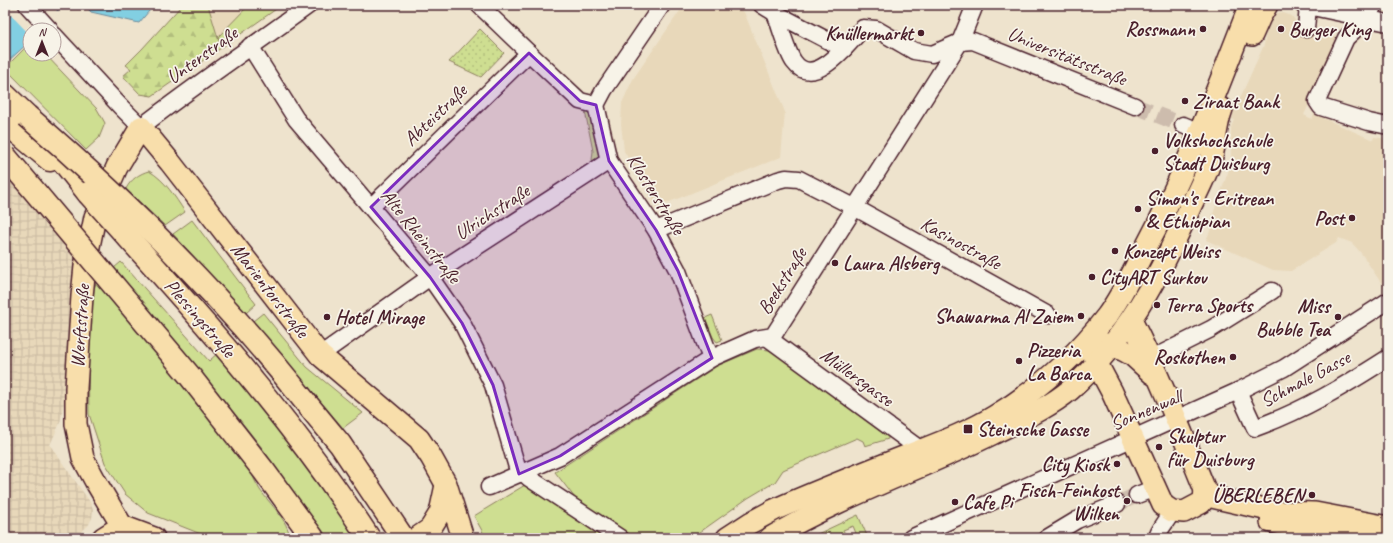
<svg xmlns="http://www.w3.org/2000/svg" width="1393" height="543" viewBox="0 0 1393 543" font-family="Caveat,sans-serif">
  <defs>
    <pattern id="industrial-grid" width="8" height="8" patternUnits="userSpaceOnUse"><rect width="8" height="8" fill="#e8d8ba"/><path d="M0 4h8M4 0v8" fill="none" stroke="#c8b9a0"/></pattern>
    <pattern id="forest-firs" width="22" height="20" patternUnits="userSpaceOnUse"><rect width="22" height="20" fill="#cede91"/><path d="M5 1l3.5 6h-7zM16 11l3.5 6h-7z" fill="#b2be7d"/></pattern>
    <pattern id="park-dots" width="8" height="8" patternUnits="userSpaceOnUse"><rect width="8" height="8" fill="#cede91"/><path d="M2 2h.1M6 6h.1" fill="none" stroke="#b2be7d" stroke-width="1.8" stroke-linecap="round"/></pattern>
  </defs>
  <rect width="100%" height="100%" fill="#eee3cd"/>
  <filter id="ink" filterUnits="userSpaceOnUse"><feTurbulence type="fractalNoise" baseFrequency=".025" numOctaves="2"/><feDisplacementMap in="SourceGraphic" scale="8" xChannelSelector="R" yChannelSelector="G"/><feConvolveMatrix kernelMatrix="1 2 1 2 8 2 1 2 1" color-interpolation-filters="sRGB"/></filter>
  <g filter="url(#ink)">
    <g fill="#e8d8ba">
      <polygon points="208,5 249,5 218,37"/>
      <polygon points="684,5 731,5 744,12 785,112 781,157 657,207 624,151 621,124 622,103 633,79"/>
      <polygon points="1280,12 1292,16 1300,27 1313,29 1339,38 1304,115 1312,119 1314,114 1373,140 1374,137 1388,139 1388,289 1386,290 1361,253 1352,243 1339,238 1336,243 1291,271 1273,270 1206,240 1212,227 1209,225 1231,164 1231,127 1234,120 1231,118 1264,45 1267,27 1273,15"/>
    </g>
    <polygon fill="url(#industrial-grid)" points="5,171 74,253 68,383 60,423 50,445 90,502 93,510 92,518 88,526 73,538 5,538 5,260 7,257 7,190 5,187"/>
    <g fill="#cede91" stroke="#8c7e5e">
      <polygon points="249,5 279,5 279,7 221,48 218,37"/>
      <polygon points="30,43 30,54 45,54 97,109 105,123 99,138 86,150 5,68"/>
      <polygon points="585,111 592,115 600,155 598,159 594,163 592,160 593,151"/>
      <path d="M 149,171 C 165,180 175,197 185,212 L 165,226 L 126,189 C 130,180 140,173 149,171 Z"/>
      <polygon points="192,220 256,304 246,313 173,234"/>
      <polygon points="121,262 209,361 220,351 356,532 341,538 326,538 262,448 200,370 114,268"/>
      <path d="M 97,280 L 250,467 C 252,475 255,482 260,490 C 270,504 288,520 290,538 L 211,538 L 148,513 L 125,494 L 105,463 L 89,414 L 88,358 L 94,289 Z"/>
      <polygon points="263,313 307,367 363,413 343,428 253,321"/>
      <polygon points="712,315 722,340 717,342 713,337 705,318"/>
      <polygon points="757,349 770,350 888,437 888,439 865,446 863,441 857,438 783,470 775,482 748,498 700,532 694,538 634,538 578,502 555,472 717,366"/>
      <polygon points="525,485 609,538 510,538 510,536 493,536 492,538 486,538 474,516"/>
      <polygon points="858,515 868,538 858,538 853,526 843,530 847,538 809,538"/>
    </g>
    <polygon fill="url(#forest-firs)" stroke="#8c7e5e" points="182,5 208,5 221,48 152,96 140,94 123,76 131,69 126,65 142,49"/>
    <polygon fill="url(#park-dots)" stroke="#8c7e5e" points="480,29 504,53 481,77 449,62"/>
    <g fill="#82cfe2" stroke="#6c8999">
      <polygon points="23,5 65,5 30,30 30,41 5,64 5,21"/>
      <polygon points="84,5 154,5 139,23 91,12"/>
    </g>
    <polygon fill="#eee3cd" points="20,5 52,5 59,13 43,30 30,30 30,35 10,14"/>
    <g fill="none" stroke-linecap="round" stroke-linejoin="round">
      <g stroke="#cdbcad" stroke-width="16" stroke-dasharray="16 8" stroke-linecap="butt">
        <polyline points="1135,106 1183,125"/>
        <polyline points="1117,504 1137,495"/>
      </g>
      <g stroke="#4a1f2b" stroke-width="19">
        <g id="minor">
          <polyline points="27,5 50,30"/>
          <polyline points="479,5 529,53 580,101 596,105 609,161 656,230 678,271 708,351 712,358"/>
          <polyline points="762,5 775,13 844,49"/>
          <polyline points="1303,5 1388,23"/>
          <polyline points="1374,5 1367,18 1346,38 1317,101 1321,107 1369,122 1388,126"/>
          <path d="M 775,13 C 780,25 787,53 794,62 C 814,90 849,43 863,28 L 876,29 L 914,51 L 932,54 L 960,42 L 973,41 L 1135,106"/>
          <polyline points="1306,29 1308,6"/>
          <path d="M 54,35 L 120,106 L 141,127 C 196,84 253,46 309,5"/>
          <polyline points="250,46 296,119 430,277 462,323 493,385 519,474"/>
          <polyline points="596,105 604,90 662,5"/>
          <polyline points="1183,125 1200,132 1211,134"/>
          <polyline points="371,207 529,53"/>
          <polyline points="656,230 778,180 786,178 799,179 854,207 1048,315"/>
          <polyline points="768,338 921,450"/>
          <polyline points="320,355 430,277 609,161"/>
          <polyline points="1151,359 1211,329 1272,291"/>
          <path d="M 1238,391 L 1255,428 C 1303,411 1346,385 1388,358"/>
          <polyline points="523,472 529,478 620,538"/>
          <polyline points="489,487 560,456 712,358 755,339 773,336 960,42 975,5"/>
          <polyline points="1137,495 1155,488"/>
          <polyline points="911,538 1238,391 1284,368 1388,301"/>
          <polyline points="1047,538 1077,520 1117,504"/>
          <path d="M 1157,538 C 1159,528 1168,521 1172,511"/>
        </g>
      </g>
      <g stroke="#4a1f2b" stroke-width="24">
        <g id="major">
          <polyline points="1252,35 1260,17 1267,5"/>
          <path d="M 1131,320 C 1159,375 1182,433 1205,490 L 1212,497 L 1278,512 L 1315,513 L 1388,527"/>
          <polyline points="1099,342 1123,350 1132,355 1153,374"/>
          <polyline points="1092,350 1096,362 1112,392 1163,505 1172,511 1184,512 1201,503 1204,499 1205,490"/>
          <polyline points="1271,522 1356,538"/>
          <polyline points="122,526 97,484 83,458 76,424 76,388 82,296 85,266 95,217 117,167 141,127 170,162 320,355 419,439 431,457 446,484 463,538"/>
          <polyline points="122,526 154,538"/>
          <polyline points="103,538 122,526"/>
          <polyline points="417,538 430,529 440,513 446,485"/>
          <path d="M 727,538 L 750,523 L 774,510 C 819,490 865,472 911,454 C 939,443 969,432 995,416 C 1038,390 1076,356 1107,316 C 1121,297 1134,270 1145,249 C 1187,171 1218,87 1250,5"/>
          <path d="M 770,538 C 841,496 919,470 992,434 C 1018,421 1047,409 1070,390 C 1124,342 1159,277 1188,212 C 1195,196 1204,180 1210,163 C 1216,146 1215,127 1222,109"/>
        </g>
      </g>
      <g stroke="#4a1f2b" stroke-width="25">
        <g id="highway">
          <polyline points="5,95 27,116 88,193"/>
          <polyline points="5,122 50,160"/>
          <polyline points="307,404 340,444 403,538"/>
          <polyline points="221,416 264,471 313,538"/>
        </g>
      </g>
      <use href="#minor" stroke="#f7f3e8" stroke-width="16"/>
      <use href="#major" stroke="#f8deab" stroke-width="21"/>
      <use href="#highway" stroke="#f8deab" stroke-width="22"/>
      <g stroke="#4a1f2b" stroke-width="25" stroke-linecap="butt">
        <g id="highway-bridge">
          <path d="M 27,116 C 129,204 224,298 307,404"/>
          <polyline points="5,156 189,375 221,416"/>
          <path d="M 88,193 C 188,303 288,413 369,538"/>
        </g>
      </g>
      <use href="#highway-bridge" stroke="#f8deab" stroke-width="22"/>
    </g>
  </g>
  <path fill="#7b2cbf" fill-opacity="0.2" stroke="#7b2cbf" stroke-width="3" stroke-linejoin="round" d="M 529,53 L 580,101 L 596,105 L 609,161 L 656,230 L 678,271 L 712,358 L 560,456 L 519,474 L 493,385 L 462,323 L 430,277 L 371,207 Z"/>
  <g fill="#4a1f2b" stroke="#f7f3e8" stroke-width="1.5">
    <circle cx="1203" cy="29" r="4"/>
    <circle cx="1281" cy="29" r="4"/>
    <circle cx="921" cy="33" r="4"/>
    <circle cx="1185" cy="101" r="4"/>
    <circle cx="1155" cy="151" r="4"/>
    <circle cx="1138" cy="209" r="4"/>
    <circle cx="1352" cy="218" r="4"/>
    <circle cx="1115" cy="251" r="4"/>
    <circle cx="835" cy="263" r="4"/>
    <circle cx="1092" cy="277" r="4"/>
    <circle cx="1157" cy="305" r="4"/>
    <circle cx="1081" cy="316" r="4"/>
    <circle cx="327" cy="317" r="4"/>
    <circle cx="1338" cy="317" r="4"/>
    <circle cx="1233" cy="357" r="4"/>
    <circle cx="1019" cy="361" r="4"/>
    <rect x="963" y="424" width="10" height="10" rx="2"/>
    <circle cx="1159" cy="447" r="4"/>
    <circle cx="1117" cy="464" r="4"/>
    <circle cx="1312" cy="495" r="4"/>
    <circle cx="1127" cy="501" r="4"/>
    <circle cx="955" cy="502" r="4"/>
  </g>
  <g text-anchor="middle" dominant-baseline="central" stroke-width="3.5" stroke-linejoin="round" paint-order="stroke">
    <g font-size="20" font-weight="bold" fill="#4a1f2b" stroke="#f7f3e8" text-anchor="start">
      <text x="1195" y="29" text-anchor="end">Rossmann</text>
      <text x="1289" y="29">Burger King</text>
      <text x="913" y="33" text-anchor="end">Knüllermarkt</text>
      <text x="1193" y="101">Ziraat Bank</text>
      <text x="1163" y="140">Volkshochschule<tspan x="1163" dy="23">Stadt Duisburg</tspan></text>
      <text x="1146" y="198">Simon's - Eritrean<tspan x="1146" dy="23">&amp; Ethiopian</tspan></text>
      <text x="1344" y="218" text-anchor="end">Post</text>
      <text x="1123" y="251">Konzept Weiss</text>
      <text x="843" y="263">Laura Alsberg</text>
      <text x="1100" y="277">CityART Surkov</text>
      <text x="1165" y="305">Terra Sports</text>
      <text x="1330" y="306" text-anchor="end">Miss<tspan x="1330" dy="23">Bubble Tea</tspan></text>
      <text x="1073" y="316" text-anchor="end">Shawarma Al Zaiem</text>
      <text x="335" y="317">Hotel Mirage</text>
      <text x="1027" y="350">Pizzeria<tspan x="1027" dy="23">La Barca</tspan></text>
      <text x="1225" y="357" text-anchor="end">Roskothen</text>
      <text x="977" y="429">Steinsche Gasse</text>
      <text x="1167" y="436">Skulptur<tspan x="1167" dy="23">für Duisburg</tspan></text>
      <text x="1109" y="464" text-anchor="end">City Kiosk</text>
      <text x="1119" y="490" text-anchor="end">Fisch-Feinkost<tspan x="1119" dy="23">Wilken</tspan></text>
      <text x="1304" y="495" text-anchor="end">ÜBERLEBEN</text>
      <text x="963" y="502">Cafe Pi</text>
    </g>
    <g font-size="20" fill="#4a1f2b" stroke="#f7f3e8">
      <text transform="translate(202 55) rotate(-36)">Unterstraße</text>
      <text transform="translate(1067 56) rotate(22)">Universitätsstraße</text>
      <text transform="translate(435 115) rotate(-44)">Abteistraße</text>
      <text transform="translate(656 194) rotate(58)">Klosterstraße</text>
      <text transform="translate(492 212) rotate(-33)">Ulrichstraße</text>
      <text transform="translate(421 236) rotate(51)">Alte Rheinstraße</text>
      <text transform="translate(961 243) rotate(29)">Kasinostraße</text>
      <text transform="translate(782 281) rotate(-58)">Beekstraße</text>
      <text transform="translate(270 290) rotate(52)">Marientorstraße</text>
      <text transform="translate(200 318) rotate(49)">Plessingstraße</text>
      <text transform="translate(80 326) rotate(-86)">Werftstraße</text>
      <text transform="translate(857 377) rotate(36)">Müllersgasse</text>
      <text transform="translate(1305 379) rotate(-28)">Schmale Gasse</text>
      <text transform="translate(1146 410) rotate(-23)">Sonnenwall</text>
    </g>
  </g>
  <rect width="1393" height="543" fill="none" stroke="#f7f3e8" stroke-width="20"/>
  <rect x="10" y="10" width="1373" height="523" fill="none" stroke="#4a1f2b" stroke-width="1.5" filter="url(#ink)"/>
  <g transform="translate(42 42)"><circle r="19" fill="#f7f3e8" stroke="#b29e9c"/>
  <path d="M0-3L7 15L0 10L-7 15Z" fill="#4a1f2b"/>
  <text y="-6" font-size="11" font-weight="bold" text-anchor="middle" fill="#4a1f2b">N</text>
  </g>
</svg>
